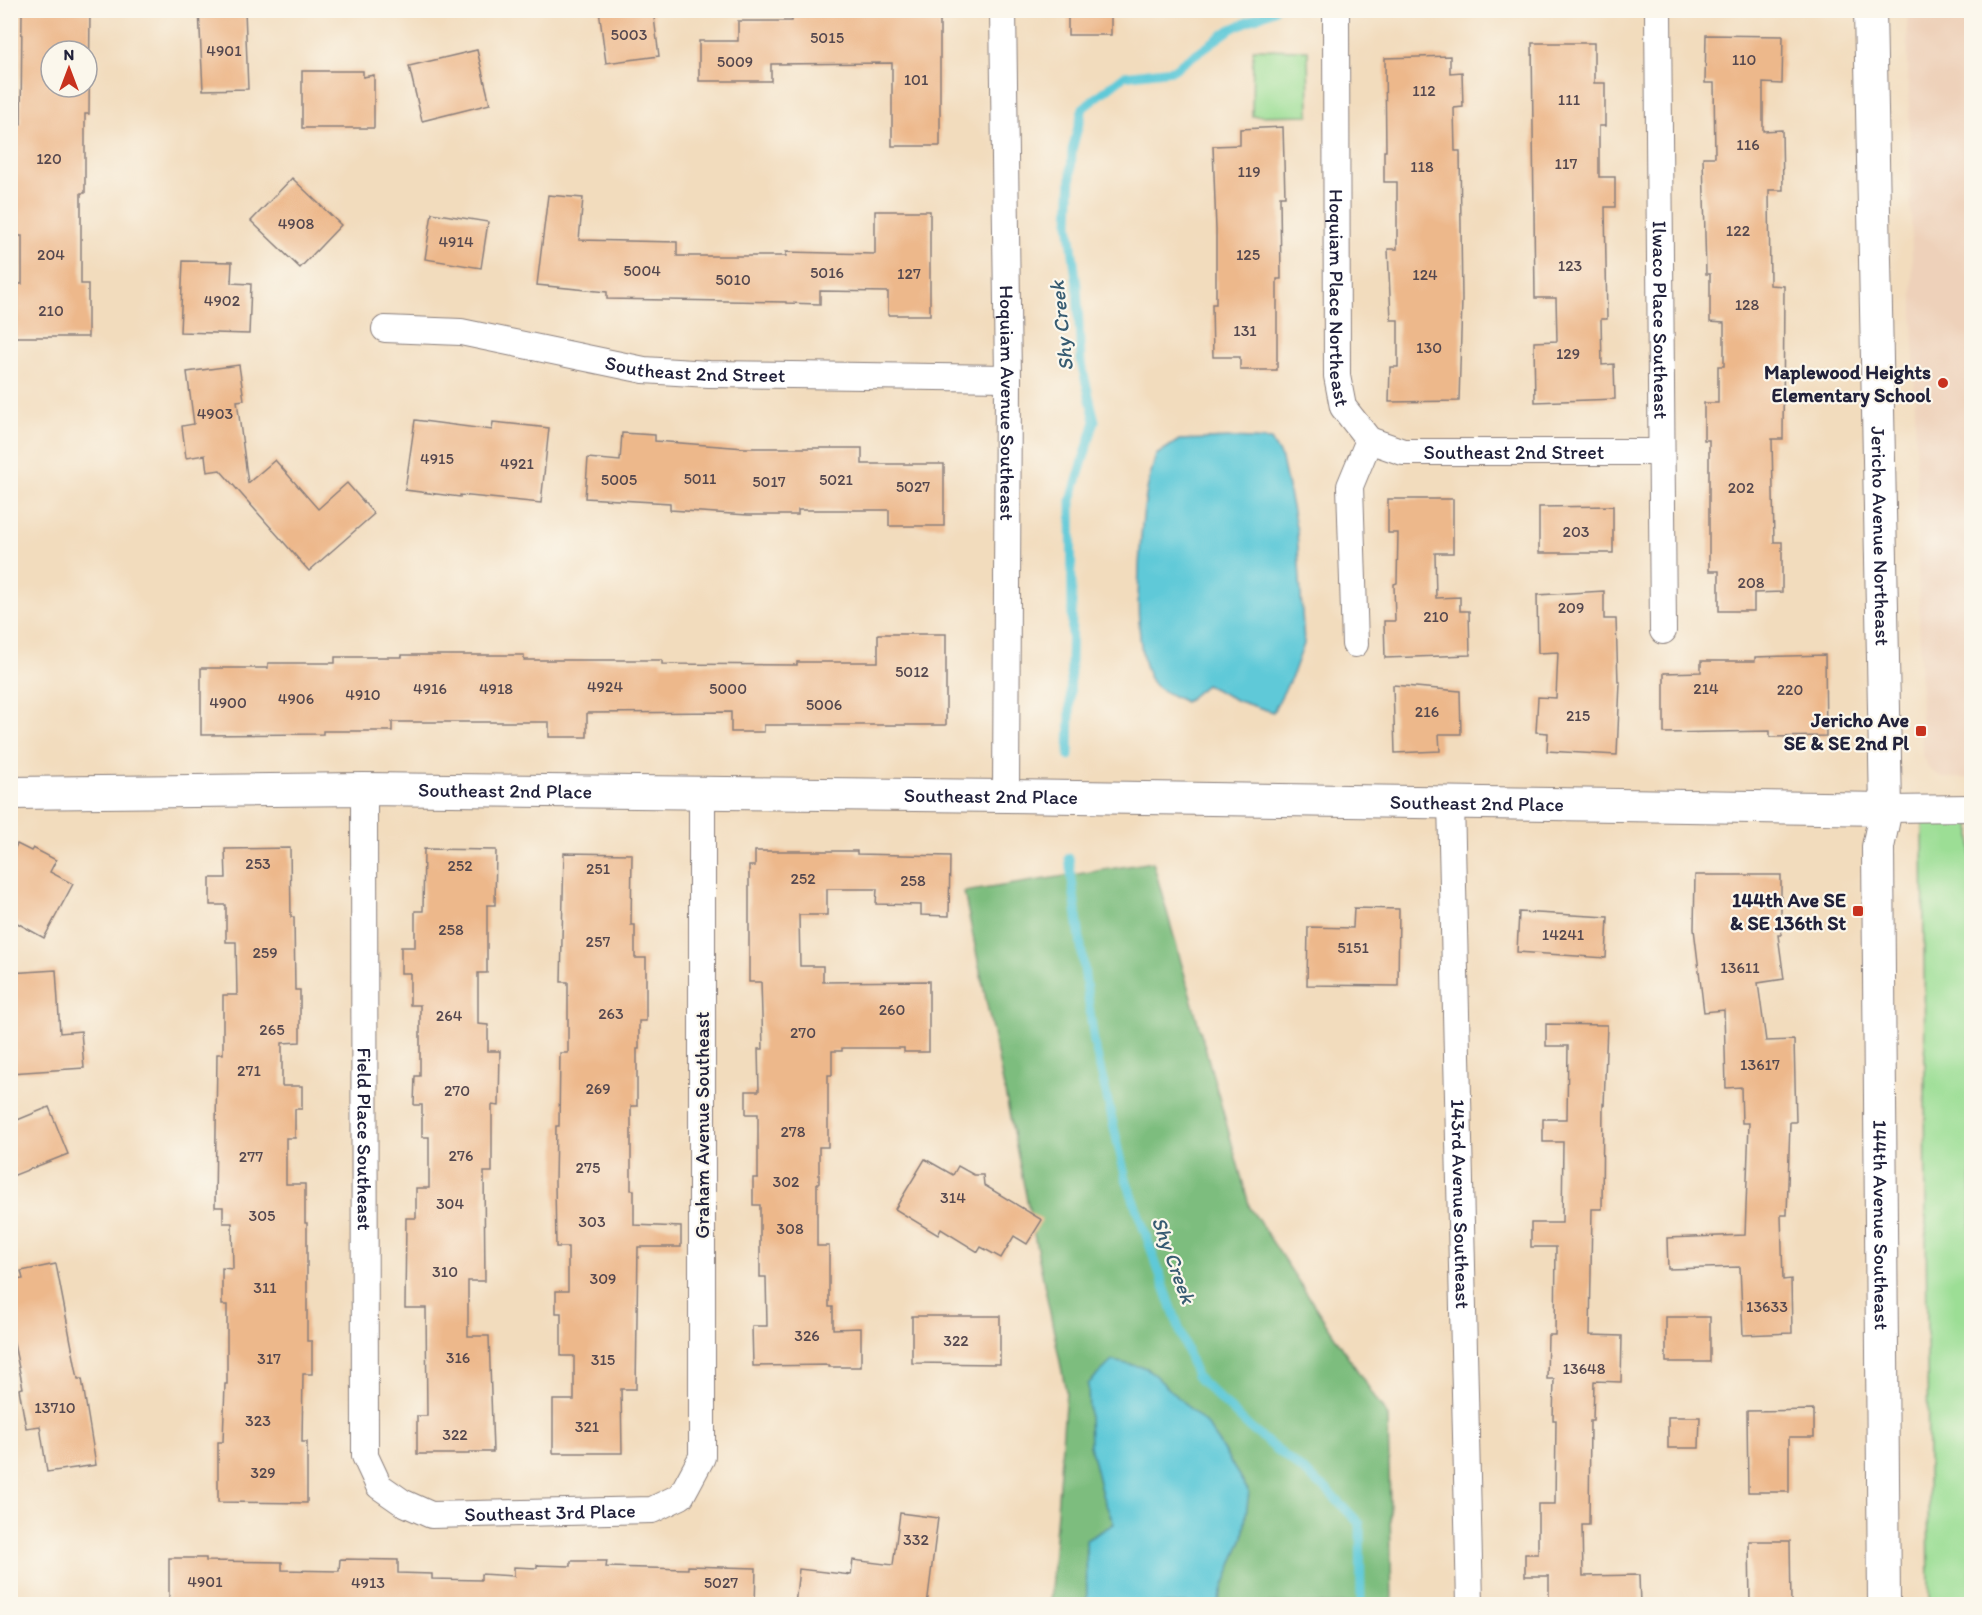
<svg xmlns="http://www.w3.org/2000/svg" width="1982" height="1615" viewBox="0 0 1982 1615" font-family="Itim,sans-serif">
  <rect width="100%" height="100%" fill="#fbf7ec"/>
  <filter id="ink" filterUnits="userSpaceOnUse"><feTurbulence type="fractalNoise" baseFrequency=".0167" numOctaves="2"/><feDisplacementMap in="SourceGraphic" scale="12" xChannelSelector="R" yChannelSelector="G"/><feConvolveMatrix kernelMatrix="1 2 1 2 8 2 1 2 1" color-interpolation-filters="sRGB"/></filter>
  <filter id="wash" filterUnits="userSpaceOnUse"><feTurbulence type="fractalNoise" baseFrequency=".008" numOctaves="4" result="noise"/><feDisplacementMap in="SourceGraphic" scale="24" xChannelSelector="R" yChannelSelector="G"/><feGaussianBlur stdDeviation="1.35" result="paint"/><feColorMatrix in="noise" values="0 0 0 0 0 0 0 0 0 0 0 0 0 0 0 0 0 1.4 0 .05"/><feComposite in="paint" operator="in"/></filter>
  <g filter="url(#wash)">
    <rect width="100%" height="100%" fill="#f2dcbd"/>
    <polygon fill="#eed1ba" points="1907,11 1971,11 1971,778 1943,778 1930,770 1922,756"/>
    <g fill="#9cde95" stroke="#5f8068" stroke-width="1.5">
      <polygon points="1253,49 1308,50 1309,115 1252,116"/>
      <polygon points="1923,818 1971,819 1971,1604 1929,1604"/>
    </g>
    <polygon fill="#7dbd7e" stroke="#50705c" stroke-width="1.5" points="1153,862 1250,1208 1388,1417 1392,1604 1050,1604 1066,1391 964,892"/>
    <g fill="#5ec9d8" stroke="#40768a" stroke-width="1.5">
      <path d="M 1232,438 L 1271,440 L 1282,459 L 1297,531 L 1304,644 L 1293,674 L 1273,712 L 1238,701 L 1206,685 L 1185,702 C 1177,697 1157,690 1153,683 C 1130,652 1139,536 1146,496 C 1148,482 1152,469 1156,455 L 1179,440 Z"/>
      <polygon points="1112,1361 1147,1368 1208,1426 1249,1492 1243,1537 1217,1604 1087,1604 1086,1540 1114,1524 1102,1495 1090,1446 1088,1384"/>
    </g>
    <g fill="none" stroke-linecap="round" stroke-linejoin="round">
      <g stroke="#5ec9d8" stroke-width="9">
        <polyline points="1069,756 1072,611 1071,500 1095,421 1081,362 1077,286 1069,223 1072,150 1083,108 1124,76 1173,70 1231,29 1274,10"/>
        <polyline points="1069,858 1094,1042 1126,1179 1196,1376 1250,1428 1326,1489 1360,1524 1361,1604"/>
      </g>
    </g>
    <g id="blocks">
      <g fill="#edb88b" fill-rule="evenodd">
        <path d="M 22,10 L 90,10 L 89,114 L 85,114 L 85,193 L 81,193 L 81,284 L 88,284 L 88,337 L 14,337 L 14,284 L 22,284 L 22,236 L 10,236 L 10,202 L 14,202 L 14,124 L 21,124 ZM 51,51 L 87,51 L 87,87 L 51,87 Z"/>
        <polygon points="199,10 245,10 248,89 203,90"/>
        <polygon points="599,10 653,10 659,56 606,63"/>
        <polygon points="792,10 940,12 940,146 892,146 892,63 771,64 771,81 699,81 699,41 738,41 738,21 792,21"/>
        <rect x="1068" y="10" width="43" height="25"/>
        <polygon points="1706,35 1783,36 1782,84 1763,83 1763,131 1782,130 1783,190 1769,190 1770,285 1784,286 1783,439 1772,439 1774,542 1782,542 1782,592 1754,593 1754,611 1719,611 1719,571 1709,571 1709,440 1704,440 1704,403 1718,403 1718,366 1724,366 1724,323 1710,322 1710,274 1706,274 1703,157 1715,157 1714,83 1705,83"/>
        <polygon points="1532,43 1594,43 1594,83 1605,83 1605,126 1599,126 1599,177 1615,177 1615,207 1605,207 1607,319 1601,319 1602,365 1614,364 1615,399 1535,402 1534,342 1557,341 1556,298 1535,298"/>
        <polygon points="477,50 490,104 422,121 409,66"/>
        <polygon points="1450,56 1450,73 1462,72 1463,107 1454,108 1455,151 1460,151 1462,300 1459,401 1389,402 1390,367 1398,367 1398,320 1391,320 1388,249 1397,249 1397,182 1384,182 1384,151 1386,151 1385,58"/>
        <polygon points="302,71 363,71 363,77 374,75 374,128 302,128"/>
        <polygon points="1283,127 1285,196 1280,196 1281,279 1277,279 1277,370 1240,370 1240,357 1213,357 1212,304 1216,304 1216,230 1213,146 1240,145 1240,129"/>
        <polygon points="292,178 341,225 300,268 251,221"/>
        <polygon points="548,195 583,198 579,240 677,242 677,256 786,256 786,252 875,254 875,211 930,211 930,315 888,315 888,292 820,291 820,304 786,303 786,302 607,299 607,292 537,285"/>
        <polygon points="432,213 488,222 481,268 425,259"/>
        <polygon points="183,261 232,262 231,283 251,284 249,334 180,332"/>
        <polygon points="239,365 244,400 237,401 248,483 275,460 318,509 347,483 374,514 309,571 220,470 207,472 205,455 186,458 182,426 194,424 187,372"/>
        <polygon points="415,420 492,430 493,422 549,428 541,503 460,495 460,497 405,490"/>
        <polygon points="622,433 655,435 655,441 745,448 862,448 862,464 944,464 944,526 889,526 889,510 798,510 798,515 748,515 670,510 670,503 585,498 588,458 620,461"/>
        <polygon points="1388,499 1453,499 1453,553 1435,553 1436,598 1460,597 1460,611 1469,611 1470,655 1385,658 1384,621 1395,621 1394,584 1397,583 1398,533 1388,533"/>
        <polygon points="1613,506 1613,553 1539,553 1539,507"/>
        <polygon points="1604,591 1604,619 1616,619 1618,682 1620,682 1617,755 1547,751 1548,733 1536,732 1538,697 1556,698 1558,652 1538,653 1537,595"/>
        <polygon points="878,634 946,634 946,725 764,725 764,732 731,732 731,712 587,713 587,737 549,737 549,722 392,722 392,731 323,731 323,734 201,735 201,668 268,668 268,663 335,663 335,657 402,657 402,655 524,655 524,660 662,660 662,664 797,665 797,662 878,662"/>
        <polygon points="1825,655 1826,736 1770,737 1770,731 1664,733 1664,673 1701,672 1701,661 1755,661 1755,657"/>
        <polygon points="1393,685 1460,691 1461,734 1439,734 1440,751 1395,753"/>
        <polygon points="17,844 31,851 33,848 56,860 50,872 73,884 44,938 10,919 10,856"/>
        <polygon points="290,848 291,917 294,917 295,990 300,990 300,1042 282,1043 282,1086 302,1086 302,1109 295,1109 295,1138 286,1138 286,1184 305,1184 305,1223 307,1223 307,1341 312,1341 312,1374 303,1374 302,1442 307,1442 307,1503 218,1502 218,1442 223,1442 225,1384 227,1384 227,1305 222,1305 222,1268 233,1269 232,1223 223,1223 223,1207 215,1207 217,1054 223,1054 223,995 237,995 236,942 226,942 226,905 210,905 210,878 226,878 225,849"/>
        <polygon points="424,849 496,850 495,905 487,905 487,973 478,973 478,1024 488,1025 488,1051 500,1051 499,1106 492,1105 492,1172 484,1172 485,1281 468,1281 468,1336 489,1336 493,1452 469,1452 469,1454 417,1454 417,1416 427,1416 426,1308 405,1308 406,1218 416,1218 416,1188 429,1188 429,1137 422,1137 422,1105 414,1105 415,1076 420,1076 420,1005 410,1005 410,973 401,973 401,947 415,947 415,911 423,911"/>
        <polygon points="755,851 857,851 857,854 950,856 949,916 921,915 921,905 876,904 877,889 827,889 827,915 799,915 800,966 823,966 823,982 929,981 929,1052 904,1052 904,1048 842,1048 842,1051 832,1051 832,1075 828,1075 828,1147 819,1147 819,1183 817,1183 817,1246 829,1246 829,1307 833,1307 833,1329 861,1328 861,1367 829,1367 829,1365 753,1366 752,1326 767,1326 766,1277 760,1277 760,1205 753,1205 753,1178 758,1178 758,1114 746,1114 746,1091 759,1091 758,1049 763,1049 761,982 749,982 749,866 755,866"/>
        <polygon points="564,853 632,854 631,925 635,925 635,958 646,958 646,1021 639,1021 639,1049 637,1049 637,1106 631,1106 631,1190 634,1190 634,1225 681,1227 681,1247 638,1247 636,1389 621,1389 622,1453 553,1453 553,1400 574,1400 574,1356 561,1356 561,1313 556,1313 556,1291 568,1291 568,1247 556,1247 555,1182 556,1126 559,1126 560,1053 568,1053 568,982 561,982"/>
        <polygon points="1695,875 1781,875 1781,935 1778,935 1784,979 1758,983 1766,1041 1794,1040 1796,1122 1790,1122 1787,1215 1781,1215 1783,1280 1791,1279 1792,1333 1743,1335 1740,1267 1668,1269 1667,1238 1745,1235 1749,1123 1742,1123 1741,1087 1726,1088 1724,1010 1704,1012 1694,929"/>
        <polygon points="1354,908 1399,909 1398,986 1307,985 1308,927 1353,928"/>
        <polygon points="1519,912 1608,917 1606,958 1517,952"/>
        <polygon points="56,970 60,1033 81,1031 84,1068 10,1073 10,973"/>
        <polygon points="1546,1024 1607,1025 1604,1105 1603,1104 1602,1209 1592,1209 1590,1335 1622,1336 1621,1382 1594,1381 1593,1421 1590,1421 1589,1525 1582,1525 1583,1576 1639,1575 1640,1605 1549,1605 1549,1576 1525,1576 1525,1554 1538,1554 1538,1504 1555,1504 1556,1420 1553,1420 1554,1379 1547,1379 1548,1335 1555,1335 1556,1247 1531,1247 1531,1223 1562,1223 1563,1142 1543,1142 1543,1119 1567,1119 1568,1046 1546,1046"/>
        <polygon points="49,1107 68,1154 10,1177 10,1123"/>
        <polygon points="925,1159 953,1175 958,1166 974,1175 983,1175 984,1185 1042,1220 1027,1244 1014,1236 1001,1258 981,1247 978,1252 941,1229 938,1235 895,1209"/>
        <polygon points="56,1264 78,1379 82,1379 96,1465 47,1472 40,1426 26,1428 19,1389 23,1388 10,1324 10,1281 23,1279 21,1271"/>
        <polygon points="912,1316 1000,1316 1000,1364 912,1363"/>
        <rect x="1666" y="1317" width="44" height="45"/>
        <polygon points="1814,1410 1814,1437 1789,1437 1789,1492 1748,1492 1747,1411"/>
        <polygon points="1668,1417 1700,1417 1699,1448 1668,1448"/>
        <polygon points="900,1513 938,1518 927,1605 795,1605 799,1569 851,1575 853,1560 893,1565"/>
        <polygon points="1749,1541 1790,1541 1791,1605 1750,1605"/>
        <polygon points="169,1558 206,1558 206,1561 282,1562 282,1570 339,1571 340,1559 398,1560 398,1573 432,1574 432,1579 481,1580 481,1574 514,1576 514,1567 537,1568 537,1565 571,1566 571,1561 607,1561 606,1567 688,1569 688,1566 756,1568 755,1605 703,1605 703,1602 654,1600 654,1605 169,1605"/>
      </g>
    </g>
  </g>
  <g filter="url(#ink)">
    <use href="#blocks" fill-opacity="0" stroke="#8a7f7c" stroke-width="1.5"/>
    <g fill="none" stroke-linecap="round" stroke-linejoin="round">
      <g stroke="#8a7f7c" stroke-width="28">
        <g id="minor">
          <path id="s1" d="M 1003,10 L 1008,378 L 1006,796"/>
          <path id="s2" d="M 1336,10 L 1337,376 L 1343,407 L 1369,440 L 1350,486 L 1355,644"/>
          <path id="s3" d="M 1658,10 L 1663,631"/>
          <path id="s4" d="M 385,329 L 461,332 L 644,370 L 709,374 L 1008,378"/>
          <path id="s5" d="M 1369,440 L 1403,452 L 1661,452"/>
          <path id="s6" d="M 364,789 L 365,1456 L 379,1486 L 402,1502 L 431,1515 L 652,1510 L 681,1496 L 702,1457 L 702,792"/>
          <path id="s7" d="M 1451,802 L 1470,1604"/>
          <polyline points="1886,809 1972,808"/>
        </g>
      </g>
      <g stroke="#8a7f7c" stroke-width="34">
        <g id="tertiary">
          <path id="s8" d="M 1870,10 L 1886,809 L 1878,847 L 1884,1604"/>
          <path id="s9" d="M 10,793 L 364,789 L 1006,796 L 1886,809"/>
        </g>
      </g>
      <use href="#minor" stroke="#fff" stroke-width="26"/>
      <use href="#tertiary" stroke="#fff" stroke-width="32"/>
    </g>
  </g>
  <g fill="#c8321e" stroke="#fbf7ec" stroke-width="2">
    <circle cx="1943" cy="383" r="6"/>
    <rect x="1915" y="725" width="12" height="12" rx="3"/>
    <rect x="1852" y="905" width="12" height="12" rx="3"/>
  </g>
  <g text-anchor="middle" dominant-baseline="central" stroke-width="4.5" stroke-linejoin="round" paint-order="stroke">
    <g font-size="16" fill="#55484f">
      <text x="629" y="34">5003</text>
      <text x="827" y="37">5015</text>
      <text x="224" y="50">4901</text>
      <text x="1744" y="59">110</text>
      <text x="735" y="61">5009</text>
      <text x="916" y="79">101</text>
      <text x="1424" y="90">112</text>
      <text x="1569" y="99">111</text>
      <text x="1748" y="144">116</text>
      <text x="49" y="158">120</text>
      <text x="1566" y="163">117</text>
      <text x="1422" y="166">118</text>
      <text x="1249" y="171">119</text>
      <text x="296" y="223">4908</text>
      <text x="1738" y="230">122</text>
      <text x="456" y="241">4914</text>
      <text x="51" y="254">204</text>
      <text x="1248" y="254">125</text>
      <text x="1570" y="265">123</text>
      <text x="642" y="270">5004</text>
      <text x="827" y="272">5016</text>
      <text x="909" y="273">127</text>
      <text x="1425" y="274">124</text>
      <text x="733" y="279">5010</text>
      <text x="222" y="300">4902</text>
      <text x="1747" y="304">128</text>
      <text x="51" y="310">210</text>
      <text x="1245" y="330">131</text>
      <text x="1429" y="347">130</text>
      <text x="1568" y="353">129</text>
      <text x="215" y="413">4903</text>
      <text x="437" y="458">4915</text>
      <text x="517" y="463">4921</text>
      <text x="700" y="478">5011</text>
      <text x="619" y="479">5005</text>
      <text x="836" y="479">5021</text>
      <text x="769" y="481">5017</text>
      <text x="913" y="486">5027</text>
      <text x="1741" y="487">202</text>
      <text x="1576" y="531">203</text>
      <text x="1751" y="582">208</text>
      <text x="1571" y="607">209</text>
      <text x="1436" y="616">210</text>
      <text x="912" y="671">5012</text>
      <text x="605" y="686">4924</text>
      <text x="430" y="688">4916</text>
      <text x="496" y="688">4918</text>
      <text x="728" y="688">5000</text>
      <text x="1706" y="688">214</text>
      <text x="1790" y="689">220</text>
      <text x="363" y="694">4910</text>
      <text x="296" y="698">4906</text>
      <text x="228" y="702">4900</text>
      <text x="824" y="704">5006</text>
      <text x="1427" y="711">216</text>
      <text x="1578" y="715">215</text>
      <text x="258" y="863">253</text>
      <text x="460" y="865">252</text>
      <text x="598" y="868">251</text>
      <text x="803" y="878">252</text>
      <text x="913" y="880">258</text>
      <text x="451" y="929">258</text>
      <text x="1563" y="934">14241</text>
      <text x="598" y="941">257</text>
      <text x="1353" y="947">5151</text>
      <text x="265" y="952">259</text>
      <text x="1740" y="967">13611</text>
      <text x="892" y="1009">260</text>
      <text x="611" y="1013">263</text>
      <text x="449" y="1015">264</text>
      <text x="272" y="1029">265</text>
      <text x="803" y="1032">270</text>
      <text x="1760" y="1064">13617</text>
      <text x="249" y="1070">271</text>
      <text x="598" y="1088">269</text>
      <text x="457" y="1090">270</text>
      <text x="793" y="1131">278</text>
      <text x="461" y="1155">276</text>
      <text x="251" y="1156">277</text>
      <text x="588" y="1167">275</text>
      <text x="786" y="1181">302</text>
      <text x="953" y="1197">314</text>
      <text x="450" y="1203">304</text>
      <text x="262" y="1215">305</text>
      <text x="592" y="1221">303</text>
      <text x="790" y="1228">308</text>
      <text x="445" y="1271">310</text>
      <text x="603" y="1278">309</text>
      <text x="265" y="1287">311</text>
      <text x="1767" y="1306">13633</text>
      <text x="807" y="1335">326</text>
      <text x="956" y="1340">322</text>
      <text x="458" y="1357">316</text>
      <text x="269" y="1358">317</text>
      <text x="603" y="1359">315</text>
      <text x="1584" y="1368">13648</text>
      <text x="55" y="1407">13710</text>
      <text x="258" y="1420">323</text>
      <text x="587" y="1426">321</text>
      <text x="455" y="1434">322</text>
      <text x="263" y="1472">329</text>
      <text x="916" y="1539">332</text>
      <text x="205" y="1581">4901</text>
      <text x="368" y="1582">4913</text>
      <text x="721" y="1582">5027</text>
    </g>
    <g font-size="20" fill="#22223b" stroke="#fbf7ec">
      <text stroke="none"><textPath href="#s2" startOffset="288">Hoquiam Place Northeast</textPath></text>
      <text stroke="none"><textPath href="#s3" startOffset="310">Ilwaco Place Southeast</textPath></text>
      <text stroke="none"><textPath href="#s4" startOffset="314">Southeast 2nd Street</textPath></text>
      <text stroke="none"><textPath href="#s1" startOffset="393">Hoquiam Avenue Southeast</textPath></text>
      <text stroke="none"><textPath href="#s5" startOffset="147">Southeast 2nd Street</textPath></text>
      <text stroke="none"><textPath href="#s8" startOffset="526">Jericho Avenue Northeast</textPath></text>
      <text stroke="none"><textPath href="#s9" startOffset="495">Southeast 2nd Place</textPath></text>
      <text stroke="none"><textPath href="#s9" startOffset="981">Southeast 2nd Place</textPath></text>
      <text stroke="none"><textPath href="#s9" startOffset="1467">Southeast 2nd Place</textPath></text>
      <text transform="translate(702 1125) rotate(-90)">Graham Avenue Southeast</text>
      <text stroke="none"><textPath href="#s6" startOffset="350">Field Place Southeast</textPath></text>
      <text stroke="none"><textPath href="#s7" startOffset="402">143rd Avenue Southeast</textPath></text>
      <text stroke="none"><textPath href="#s8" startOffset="1216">144th Avenue Southeast</textPath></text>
      <text stroke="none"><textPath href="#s6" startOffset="879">Southeast 3rd Place</textPath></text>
    </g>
    <g font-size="20" font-weight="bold" fill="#22223b" stroke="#fbf7ec" text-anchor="end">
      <text x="1931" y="372">Maplewood Heights<tspan x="1931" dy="23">Elementary School</tspan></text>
      <text x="1909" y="720">Jericho Ave<tspan x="1909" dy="23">SE &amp; SE 2nd Pl</tspan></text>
      <text x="1846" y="900">144th Ave SE<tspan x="1846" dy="23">&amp; SE 136th St</tspan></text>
    </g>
    <g font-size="21" font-style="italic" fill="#375c72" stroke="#fbf7ec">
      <text transform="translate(1061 326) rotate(-96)">Shy Creek</text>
      <text transform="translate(1174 1260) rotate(70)">Shy Creek</text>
    </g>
  </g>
  <rect width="1982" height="1615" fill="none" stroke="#fbf7ec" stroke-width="36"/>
  <g transform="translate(69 69)"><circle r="28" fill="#fbf7ec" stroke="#a4a2a5" stroke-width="1.5"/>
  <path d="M0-4.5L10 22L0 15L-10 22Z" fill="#c8321e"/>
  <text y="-9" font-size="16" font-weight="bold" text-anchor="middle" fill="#22223b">N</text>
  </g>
</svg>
